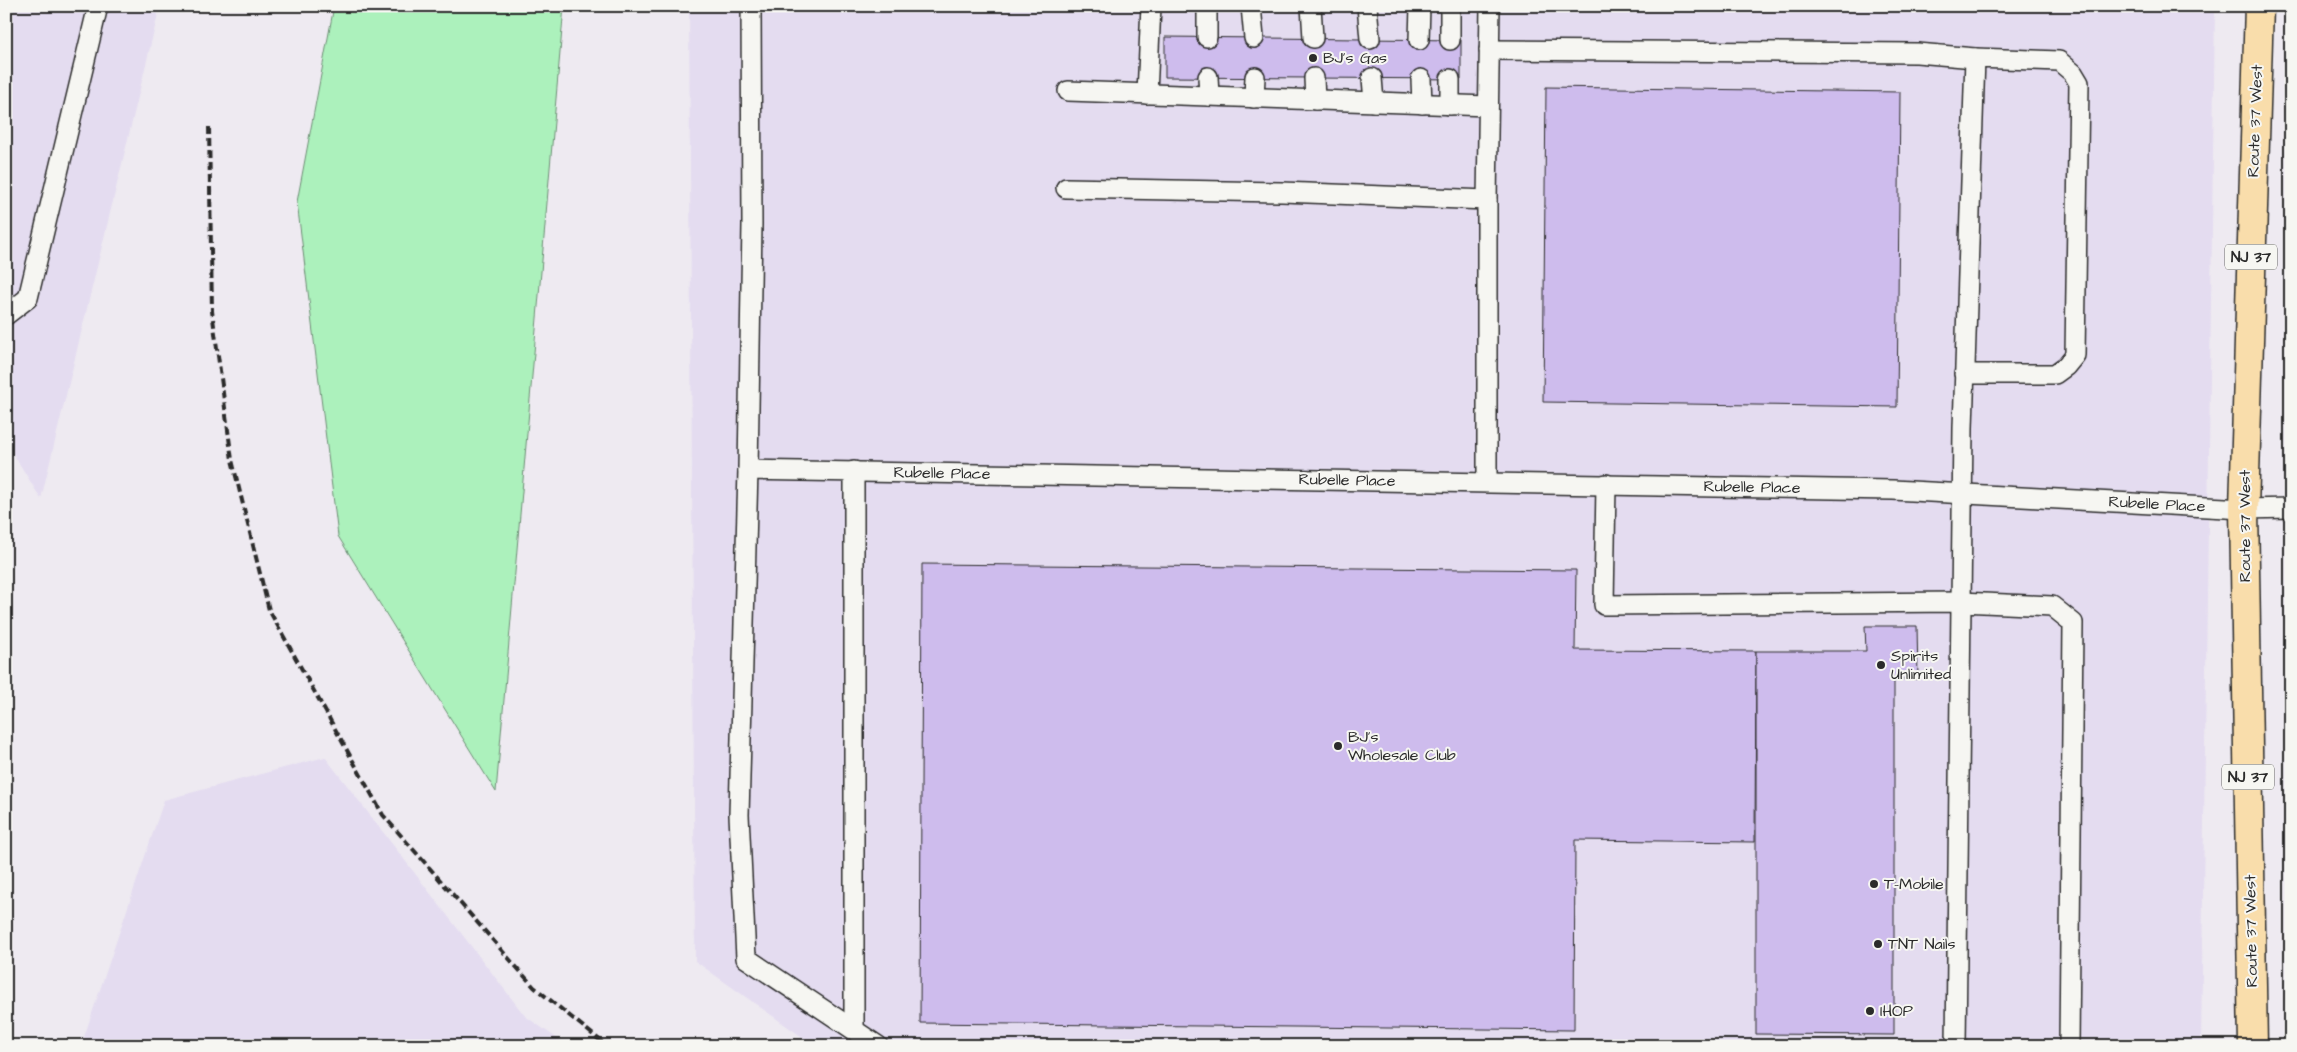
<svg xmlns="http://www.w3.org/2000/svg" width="2297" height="1052" viewBox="0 0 2297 1052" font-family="'Architects Daughter',sans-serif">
  <rect width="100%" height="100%" fill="#eeeaf1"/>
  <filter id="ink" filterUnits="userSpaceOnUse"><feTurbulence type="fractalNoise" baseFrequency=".02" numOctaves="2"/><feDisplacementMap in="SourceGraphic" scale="10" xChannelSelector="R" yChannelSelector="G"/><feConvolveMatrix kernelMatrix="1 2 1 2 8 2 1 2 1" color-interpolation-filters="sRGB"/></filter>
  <g filter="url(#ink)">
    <g fill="#e4dcf0">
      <polygon points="6,6 160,6 41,499 6,442"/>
      <polygon points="689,6 2215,6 2201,1046 815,1046 695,961"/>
      <polygon points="325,757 525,1016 568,1046 81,1046 164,800"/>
    </g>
    <polygon fill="#acf1bc" stroke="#6c8e74" points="334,6 564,6 496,792 338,536 297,202"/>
    <g fill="#cebced" stroke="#2b2b2b">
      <polygon points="1165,37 1461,40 1461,79 1165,77"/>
      <polygon points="1546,87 1900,92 1897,407 1543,402"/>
      <polygon points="922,564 1576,570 1575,650 1756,651 1755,842 1575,840 1574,1030 920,1023"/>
      <polygon points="1865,626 1917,626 1918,679 1894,679 1894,1035 1756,1034 1756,651 1866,651"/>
    </g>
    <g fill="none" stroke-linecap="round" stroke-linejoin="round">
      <g stroke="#2b2b2b" stroke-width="22">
        <g id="lane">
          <polyline points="1207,6 1207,37"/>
          <polyline points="1251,6 1254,38"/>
          <polyline points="1311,6 1313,38"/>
          <polyline points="1367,6 1370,39"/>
          <polyline points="1450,6 1450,40"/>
          <polyline points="1419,40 1420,6"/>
          <polyline points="1489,50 1917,53 1975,58"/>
          <polyline points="1208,77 1209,96"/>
          <polyline points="1314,78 1315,100"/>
          <polyline points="1372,78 1374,102"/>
          <polyline points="1421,79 1422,104"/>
          <polyline points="1450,79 1450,105"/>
          <polyline points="1068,91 1488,106"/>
          <polyline points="1147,94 1151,6"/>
          <polyline points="1254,98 1255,77"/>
          <polyline points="1066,188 1282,192 1487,200"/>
          <polyline points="6,315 28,298 98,6"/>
          <polyline points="748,470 752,224 751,6"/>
          <polyline points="1487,482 1487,200 1490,6"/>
          <polyline points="1606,484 1604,605 1961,602 2052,606 2073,623 2069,1046"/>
          <polyline points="854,1029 854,471"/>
          <polyline points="878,1046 746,958 739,815 748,470 1893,490 2244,509 2291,508"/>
          <polyline points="1956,1046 1963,428 1975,58 2059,61 2073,73 2079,83 2075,355 2066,366 2055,374 1964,374"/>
        </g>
      </g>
      <g stroke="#2b2b2b" stroke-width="31">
        <polyline id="highway" points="2253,1046 2244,509 2259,6"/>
      </g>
      <use href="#lane" stroke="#f6f6f2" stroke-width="19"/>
      <use href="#highway" stroke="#f9ddab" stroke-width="28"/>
      <polyline stroke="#2b2b2b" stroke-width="4" stroke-dasharray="8 4" stroke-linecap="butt" points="209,127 212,311 232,460 269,610 383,815 534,987 607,1046"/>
    </g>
  </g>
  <g fill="#2b2b2b" stroke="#f6f6f2" stroke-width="2">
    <circle cx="1313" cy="58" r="5"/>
    <circle cx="1881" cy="665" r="5"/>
    <circle cx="1338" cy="746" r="5"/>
    <circle cx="1874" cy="884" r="5"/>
    <circle cx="1878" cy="944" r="5"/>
    <circle cx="1870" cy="1011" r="5"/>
  </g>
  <g text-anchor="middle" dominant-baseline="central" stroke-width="4" stroke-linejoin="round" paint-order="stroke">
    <g fill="#f6f6f2" stroke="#686867" stroke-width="1">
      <rect x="2225" y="244.5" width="52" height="25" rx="4"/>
      <rect x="2222" y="764.5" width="52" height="25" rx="4"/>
    </g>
    <g font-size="15" font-weight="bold" fill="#2b2b2b">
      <text x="2251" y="257">NJ 37</text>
      <text x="2248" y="777">NJ 37</text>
    </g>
    <g font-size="16" fill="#2b2b2b" stroke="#f6f6f2" text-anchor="start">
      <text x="1323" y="58">BJ’s Gas</text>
      <text x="1891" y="656">Spirits<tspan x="1891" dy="18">Unlimited</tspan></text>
      <text x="1348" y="737">BJ's<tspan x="1348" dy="18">Wholesale Club</tspan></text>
      <text x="1884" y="884">T-Mobile</text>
      <text x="1888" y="944">TNT Nails</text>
      <text x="1880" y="1011">IHOP</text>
    </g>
    <g font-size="16" fill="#2b2b2b" stroke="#f6f6f2">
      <text transform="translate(2255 121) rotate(-88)">Route 37 West</text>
      <text transform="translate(942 473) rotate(1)">Rubelle Place</text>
      <text transform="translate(1347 480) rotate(1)">Rubelle Place</text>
      <text transform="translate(1752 487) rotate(1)">Rubelle Place</text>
      <text transform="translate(2157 504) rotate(3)">Rubelle Place</text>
      <text transform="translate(2245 526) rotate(-90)">Route 37 West</text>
      <text transform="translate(2251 931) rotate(-91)">Route 37 West</text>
    </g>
  </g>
  <rect width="2297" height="1052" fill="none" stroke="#f6f6f2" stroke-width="25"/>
  <rect x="12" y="12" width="2272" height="1027" fill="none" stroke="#2b2b2b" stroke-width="2" filter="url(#ink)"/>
</svg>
